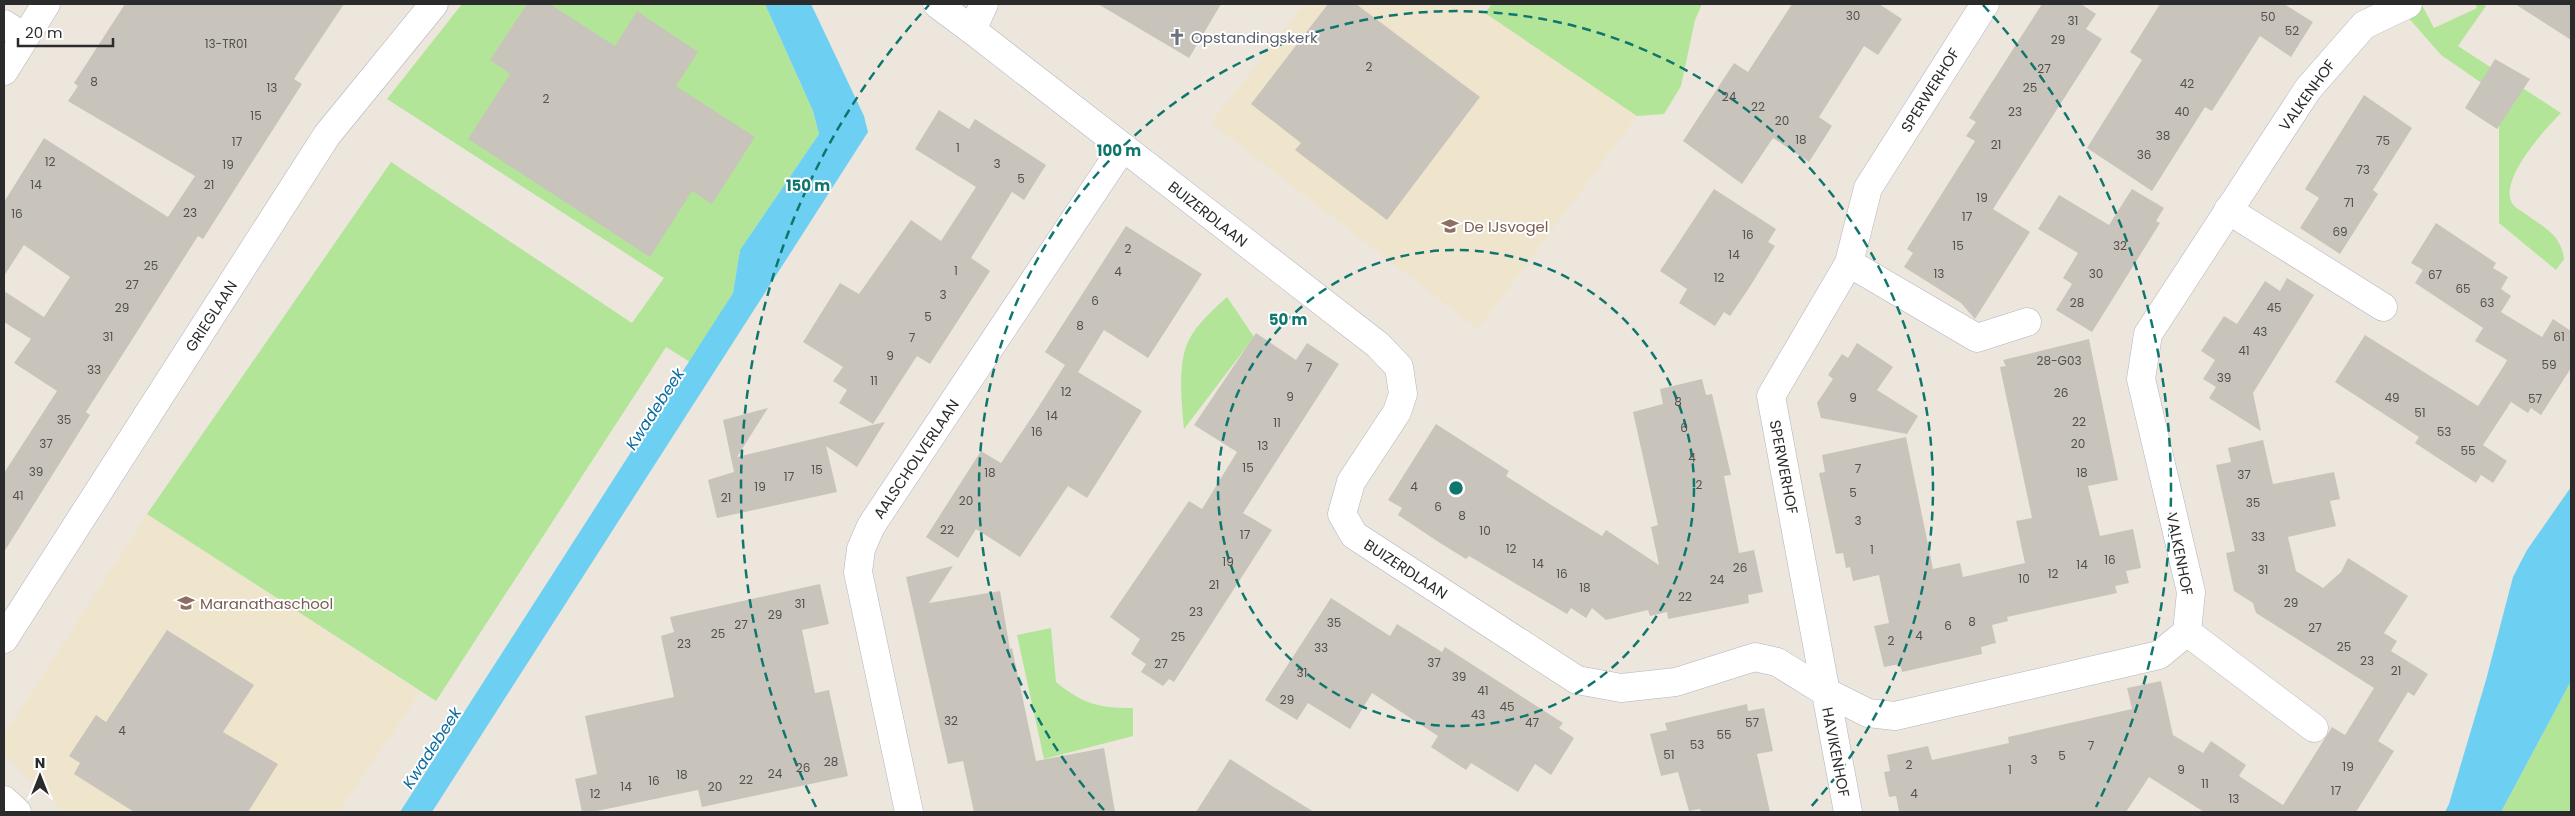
<svg xmlns="http://www.w3.org/2000/svg" width="2575" height="816" viewBox="0 0 2575 816" font-family="Poppins,sans-serif">
  <rect width="100%" height="100%" fill="#ede6dd"/>
  <g fill="#efe4cc">
    <polygon points="1304,4 1471,4 1637,116 1478,329 1211,123"/>
    <polygon points="147,514 420,692 339,812 64,812 4,755 4,735"/>
  </g>
  <g fill="#b2e598">
    <polygon points="462,4 765,4 813,111 819,134 740,250 733,293 690,362 666,347 436,701 147,514 391,162 632,323 664,278 387,99"/>
    <polygon points="1492,4 1702,4 1695,20 1681,86 1664,114 1637,116 1485,13"/>
    <path d="M 2475,4 L 2484,4 L 2486,6 L 2458,46 L 2561,113 C 2545,129 2499,179 2512,203 C 2514,207 2520,210 2524,213 C 2543,227 2561,234 2564,259 L 2556,270 L 2499,223 L 2499,95 L 2441,55 L 2407,16 L 2413,9 L 2422,5 L 2434,28 L 2477,8 Z"/>
    <path d="M 1227,297 L 1254,337 L 1184,429 C 1182,406 1178,369 1186,347 C 1193,327 1212,311 1227,297 Z"/>
    <path d="M 1051,628 L 1056,682 C 1083,704 1098,708 1133,708 L 1133,736 L 1044,759 L 1017,635 Z"/>
    <polygon points="2571,681 2571,812 2501,812"/>
  </g>
  <g fill="#6dcff1">
    <polygon points="765,4 811,4 864,116 868,132 432,812 400,812 733,293 740,250 819,134 813,111"/>
    <polygon points="2571,487 2571,681 2501,812 2445,812 2449,804 2486,680 2513,577 2527,550"/>
  </g>
  <g fill="#c9c4bb">
    <polygon points="125,4 344,4 294,79 302,84 203,239 198,236 86,412 90,415 4,552 4,473 57,391 14,363 31,339 4,322 4,291 44,317 70,277 24,245 4,276 4,202 44,138 168,217 195,176 68,101 78,86 74,83"/>
    <polygon points="527,4 550,4 615,46 637,11 698,52 676,86 755,137 712,204 692,191 650,257 468,139 510,74 490,60"/>
    <polygon points="1098,4 1221,4 1189,58"/>
    <polygon points="1328,4 1356,4 1480,97 1387,220 1295,150 1301,143 1251,104"/>
    <polygon points="1792,4 1879,4 1902,19 1878,55 1864,46 1852,65 1819,117 1832,126 1809,162 1773,138 1742,184 1683,141 1734,63 1748,72"/>
    <polygon points="2042,4 2081,4 2096,14 2086,29 2102,39 1993,209 2030,232 1975,319 1961,303 1904,267 1913,253 1907,249 1975,141 1966,136 1976,122 1969,118"/>
    <polygon points="2160,4 2284,4 2313,22 2291,57 2260,36 2212,111 2205,107 2152,191 2087,148 2142,60 2130,52"/>
    <polygon points="2515,4 2571,4 2571,40"/>
    <polygon points="2495,59 2530,79 2497,129 2465,108"/>
    <polygon points="2364,95 2412,128 2373,190 2378,194 2340,254 2300,228 2319,198 2305,189"/>
    <polygon points="939,110 969,129 975,119 1046,165 1024,200 1012,192 971,258 990,271 930,364 917,356 873,424 839,403 847,390 833,381 843,367 803,342 840,283 859,294 911,220 941,241 976,187 915,149"/>
    <polygon points="1714,189 1776,229 1768,242 1775,246 1749,288 1730,316 1724,312 1715,326 1679,303 1687,289 1660,271"/>
    <polygon points="2132,189 2164,208 2156,221 2160,223 2092,332 2056,310 2072,284 2063,278 2078,253 2038,229 2059,195 2109,225"/>
    <polygon points="2436,223 2496,263 2493,268 2508,277 2501,289 2511,296 2501,312 2542,337 2553,319 2571,331 2571,368 2541,415 2531,408 2528,413 2511,402 2483,445 2507,461 2493,483 2481,475 2476,483 2415,443 2419,437 2335,382 2365,335 2478,406 2505,364 2507,360 2475,341 2483,328 2415,283 2423,270 2411,263"/>
    <polygon points="1126,226 1202,274 1148,358 1104,330 1078,372 1142,411 1087,498 1068,486 1020,557 976,529 958,558 926,537 981,451 1001,463 1034,414 1065,365 1045,352"/>
    <polygon points="2287,278 2314,295 2253,393 2261,431 2209,398 2216,387 2203,379 2215,360 2201,351 2224,316 2237,324 2265,281 2280,291"/>
    <polygon points="1256,333 1296,360 1307,343 1339,364 1243,513 1272,530 1174,682 1169,679 1163,686 1141,672 1146,664 1131,654 1140,639 1110,617 1189,501 1202,509 1237,452 1194,425"/>
    <polygon points="2089,339 2118,480 2088,486 2100,536 2133,529 2141,568 2126,571 2129,583 2115,586 2117,593 2007,617 2008,621 1992,625 1996,643 1981,647 1982,654 1902,672 1900,664 1884,667 1874,626 1889,623 1879,575 1853,581 1850,567 1846,568 1843,553 1836,554 1819,473 1825,472 1822,455 1906,437 1933,569 1960,563 1963,577 2025,563 2016,521 2032,518 2000,367 2006,366 2003,360"/>
    <polygon points="1857,343 1893,367 1877,390 1918,416 1907,434 1821,418 1817,403 1833,379 1828,375 1842,354 1848,358"/>
    <polygon points="1702,379 1706,395 1712,394 1731,475 1724,476 1739,553 1754,550 1763,592 1748,595 1749,603 1668,619 1667,612 1650,616 1648,610 1606,620 1592,608 1586,618 1571,608 1567,614 1469,556 1466,559 1440,543 1398,515 1402,508 1388,500 1436,424 1509,471 1506,476 1556,508 1602,536 1606,530 1659,565 1651,527 1658,525 1633,412 1663,404 1660,389"/>
    <polygon points="768,408 737,457 885,422 857,467 826,446 837,492 717,518 708,480 734,472 723,420"/>
    <polygon points="2263,440 2273,484 2334,472 2340,499 2330,501 2336,526 2288,537 2296,571 2323,588 2341,572 2348,558 2408,596 2384,633 2397,641 2391,651 2428,674 2414,696 2408,692 2378,741 2394,751 2356,812 2204,812 2149,777 2126,812 1899,812 1896,796 1889,797 1884,772 1890,771 1887,755 1928,746 1932,760 2009,743 2008,737 2132,709 2127,688 2161,681 2173,735 2203,753 2211,741 2246,765 2239,776 2283,805 2332,727 2345,735 2374,688 2256,613 2253,603 2234,591 2226,553 2235,551 2216,465 2231,462 2228,448"/>
    <polygon points="953,566 929,603 1000,591 1010,649 1012,648 1036,761 1104,748 1115,812 974,812 963,761 948,764 906,577"/>
    <polygon points="820,584 829,624 802,630 815,693 829,690 848,776 702,807 698,790 592,812 582,812 575,779 597,774 585,716 674,697 661,636 674,632 670,617"/>
    <polygon points="1331,598 1390,636 1397,624 1442,652 1445,647 1563,723 1559,728 1574,738 1551,775 1535,764 1518,792 1471,763 1466,770 1431,747 1438,736 1372,693 1350,729 1308,703 1297,720 1265,700"/>
    <polygon points="167,630 254,685 223,732 278,764 248,812 134,812 74,774 80,763 69,756 96,715 106,722"/>
    <polygon points="1747,704 1748,711 1764,708 1773,751 1757,754 1770,812 1701,812 1700,809 1689,811 1678,772 1661,776 1650,734 1667,730 1665,723"/>
    <polygon points="1230,759 1272,786 1314,812 1196,812"/>
  </g>
  <g fill="none" stroke-linecap="round" stroke-linejoin="round">
    <g stroke="#b1b3bf" stroke-width="29">
      <g id="minor">
        <polyline points="4,24 24,37"/>
        <polyline points="972,30 1378,345 1399,367 1403,394 1397,412 1351,482 1342,514 1354,535 1577,680 1621,688 1676,682 1755,657 1777,662 1824,691 1868,713 1895,716 2159,655 2187,632 2191,592 2141,379 2148,334 2308,89 2364,25 2408,4"/>
        <polyline points="4,71 46,4"/>
        <polyline points="2228,210 2383,307"/>
        <polyline points="1849,263 1977,338 2027,322"/>
        <polyline points="2187,632 2314,728"/>
        <polyline points="909,812 858,572 861,549 871,526 1123,147"/>
        <polyline points="1848,812 1771,396 1849,263 1868,188 1985,4"/>
      </g>
    </g>
    <g stroke="#b1b3bf" stroke-width="29">
      <g id="tertiary">
        <polyline points="937,4 972,30 984,4"/>
        <polyline points="4,639 327,135 434,4"/>
        <polyline points="4,800 17,812"/>
      </g>
    </g>
    <use href="#minor" stroke="#fff" stroke-width="28"/>
    <use href="#tertiary" stroke="#fff" stroke-width="28"/>
  </g>
  <g fill="none" stroke="#0f766e" stroke-width="2.5" stroke-dasharray="9 6">
    <circle cx="1456" cy="488" r="238"/>
    <path d="M1104 810A477 477 0 1 1 1808 810"/>
    <path d="M816 807A715 715 0 0 1 929 5M1983 5A715 715 0 0 1 2096 807"/>
  </g>
  <defs>
    <g id="church-bare" transform="scale(1.35)"><path d="M-1.2-6h2.4v3.5h3.3v2.4h-3.3V6h-2.4V-.1h-3.3v-2.4h3.3Z" fill="#6b7280" stroke="#fff" stroke-width="2.5" paint-order="stroke"/></g>
    <g id="school-bare" transform="scale(1.35)"><path d="M0-5L7-2L0 1L-7-2ZM-4 1L0 2.5L4 1V4Q0 6-4 4Z" fill="#8d6e63" stroke="#fff" stroke-width="2.5" paint-order="stroke"/></g>
  </defs>
  <g fill-rule="evenodd">
    <use href="#church-bare" x="1177" y="37"/>
    <use href="#school-bare" x="1450" y="226"/>
    <use href="#school-bare" x="186" y="603"/>
  </g>
  <g text-anchor="middle" dominant-baseline="central" stroke-width="4" stroke-linejoin="round" paint-order="stroke">
    <g font-size="12" fill="#52514f">
      <text x="1853" y="15">30</text>
      <text x="2268" y="16">50</text>
      <text x="2073" y="20">31</text>
      <text x="2292" y="30">52</text>
      <text x="2058" y="39">29</text>
      <text x="226" y="43">13-TR01</text>
      <text x="1369" y="66">2</text>
      <text x="2044" y="68">27</text>
      <text x="94" y="81">8</text>
      <text x="2187" y="83">42</text>
      <text x="272" y="87">13</text>
      <text x="2030" y="87">25</text>
      <text x="1729" y="96">24</text>
      <text x="546" y="98">2</text>
      <text x="1758" y="106">22</text>
      <text x="2015" y="111">23</text>
      <text x="2182" y="111">40</text>
      <text x="256" y="115">15</text>
      <text x="1782" y="120">20</text>
      <text x="2163" y="135">38</text>
      <text x="1801" y="139">18</text>
      <text x="2383" y="140">75</text>
      <text x="237" y="141">17</text>
      <text x="1996" y="144">21</text>
      <text x="958" y="147">1</text>
      <text x="2144" y="154">36</text>
      <text x="50" y="161">12</text>
      <text x="997" y="163">3</text>
      <text x="228" y="164">19</text>
      <text x="2363" y="169">73</text>
      <text x="1021" y="178">5</text>
      <text x="36" y="184">14</text>
      <text x="209" y="184">21</text>
      <text x="1982" y="197">19</text>
      <text x="2349" y="202">71</text>
      <text x="190" y="212">23</text>
      <text x="17" y="213">16</text>
      <text x="1967" y="216">17</text>
      <text x="2340" y="231">69</text>
      <text x="1748" y="234">16</text>
      <text x="1958" y="245">15</text>
      <text x="2120" y="245">32</text>
      <text x="1128" y="248">2</text>
      <text x="1734" y="254">14</text>
      <text x="151" y="265">25</text>
      <text x="956" y="270">1</text>
      <text x="1118" y="271">4</text>
      <text x="1939" y="273">13</text>
      <text x="2096" y="273">30</text>
      <text x="2435" y="274">67</text>
      <text x="1719" y="277">12</text>
      <text x="132" y="284">27</text>
      <text x="2463" y="288">65</text>
      <text x="943" y="294">3</text>
      <text x="1095" y="300">6</text>
      <text x="2077" y="302">28</text>
      <text x="2487" y="302">63</text>
      <text x="122" y="307">29</text>
      <text x="2274" y="307">45</text>
      <text x="928" y="316">5</text>
      <text x="1080" y="325">8</text>
      <text x="2260" y="331">43</text>
      <text x="108" y="336">31</text>
      <text x="2559" y="336">61</text>
      <text x="912" y="337">7</text>
      <text x="2244" y="350">41</text>
      <text x="890" y="355">9</text>
      <text x="2059" y="360">28-G03</text>
      <text x="2549" y="364">59</text>
      <text x="1309" y="367">7</text>
      <text x="94" y="369">33</text>
      <text x="2224" y="377">39</text>
      <text x="874" y="380">11</text>
      <text x="1066" y="391">12</text>
      <text x="2061" y="392">26</text>
      <text x="1290" y="396">9</text>
      <text x="1853" y="397">9</text>
      <text x="2392" y="397">49</text>
      <text x="2535" y="398">57</text>
      <text x="1678" y="401">8</text>
      <text x="2420" y="412">51</text>
      <text x="1052" y="415">14</text>
      <text x="64" y="419">35</text>
      <text x="2079" y="421">22</text>
      <text x="1277" y="422">11</text>
      <text x="1684" y="427">6</text>
      <text x="1037" y="431">16</text>
      <text x="2444" y="431">53</text>
      <text x="46" y="443">37</text>
      <text x="2078" y="443">20</text>
      <text x="1263" y="445">13</text>
      <text x="2468" y="450">55</text>
      <text x="1692" y="457">4</text>
      <text x="1248" y="467">15</text>
      <text x="1858" y="468">7</text>
      <text x="817" y="469">15</text>
      <text x="36" y="471">39</text>
      <text x="990" y="472">18</text>
      <text x="2082" y="472">18</text>
      <text x="2244" y="474">37</text>
      <text x="789" y="476">17</text>
      <text x="1699" y="484">2</text>
      <text x="760" y="486">19</text>
      <text x="1414" y="486">4</text>
      <text x="1853" y="492">5</text>
      <text x="18" y="495">41</text>
      <text x="726" y="497">21</text>
      <text x="966" y="500">20</text>
      <text x="2253" y="502">35</text>
      <text x="1438" y="506">6</text>
      <text x="1462" y="515">8</text>
      <text x="1858" y="520">3</text>
      <text x="947" y="529">22</text>
      <text x="1485" y="530">10</text>
      <text x="1245" y="534">17</text>
      <text x="2258" y="536">33</text>
      <text x="1511" y="548">12</text>
      <text x="1872" y="549">1</text>
      <text x="2110" y="559">16</text>
      <text x="1228" y="561">19</text>
      <text x="1538" y="563">14</text>
      <text x="2082" y="564">14</text>
      <text x="1740" y="567">26</text>
      <text x="2263" y="569">31</text>
      <text x="1562" y="573">16</text>
      <text x="2053" y="573">12</text>
      <text x="2024" y="578">10</text>
      <text x="1717" y="579">24</text>
      <text x="1214" y="584">21</text>
      <text x="1585" y="587">18</text>
      <text x="1685" y="596">22</text>
      <text x="2291" y="602">29</text>
      <text x="800" y="603">31</text>
      <text x="1196" y="611">23</text>
      <text x="775" y="614">29</text>
      <text x="1972" y="621">8</text>
      <text x="1334" y="622">35</text>
      <text x="741" y="624">27</text>
      <text x="1948" y="625">6</text>
      <text x="2315" y="627">27</text>
      <text x="718" y="633">25</text>
      <text x="1919" y="635">4</text>
      <text x="1178" y="636">25</text>
      <text x="1891" y="640">2</text>
      <text x="684" y="643">23</text>
      <text x="2344" y="646">25</text>
      <text x="1321" y="647">33</text>
      <text x="2367" y="660">23</text>
      <text x="1434" y="662">37</text>
      <text x="1161" y="663">27</text>
      <text x="2396" y="670">21</text>
      <text x="1302" y="672">31</text>
      <text x="1459" y="676">39</text>
      <text x="1483" y="690">41</text>
      <text x="1287" y="699">29</text>
      <text x="1507" y="706">45</text>
      <text x="1478" y="714">43</text>
      <text x="951" y="720">32</text>
      <text x="1532" y="722">47</text>
      <text x="1752" y="722">57</text>
      <text x="122" y="730">4</text>
      <text x="1724" y="734">55</text>
      <text x="1697" y="744">53</text>
      <text x="2091" y="745">7</text>
      <text x="1669" y="754">51</text>
      <text x="2062" y="755">5</text>
      <text x="2034" y="759">3</text>
      <text x="831" y="761">28</text>
      <text x="1909" y="764">2</text>
      <text x="2348" y="766">19</text>
      <text x="803" y="767">26</text>
      <text x="2010" y="769">1</text>
      <text x="2181" y="769">9</text>
      <text x="775" y="773">24</text>
      <text x="682" y="774">18</text>
      <text x="746" y="779">22</text>
      <text x="654" y="780">16</text>
      <text x="2205" y="783">11</text>
      <text x="626" y="786">14</text>
      <text x="715" y="786">20</text>
      <text x="2336" y="790">17</text>
      <text x="595" y="793">12</text>
      <text x="1914" y="793">4</text>
      <text x="2234" y="798">13</text>
    </g>
    <g font-size="15" fill="#5b616d" stroke="#fff" text-anchor="start">
      <text x="1191" y="37">Opstandingskerk</text>
    </g>
    <g font-size="15" fill="#2b2b2b" stroke="#fff">
      <text transform="translate(1930 90) rotate(-58)">SPERWERHOF</text>
      <text transform="translate(2307 95) rotate(-54)">VALKENHOF</text>
      <text transform="translate(1208 214) rotate(38)">BUIZERDLAAN</text>
      <text transform="translate(211 316) rotate(-57)">GRIEGLAAN</text>
      <text transform="translate(916 459) rotate(-56)">AALSCHOLVERLAAN</text>
      <text transform="translate(1784 467) rotate(79)">SPERWERHOF</text>
      <text transform="translate(2180 554) rotate(79)">VALKENHOF</text>
      <text transform="translate(1406 569) rotate(33)">BUIZERDLAAN</text>
      <text transform="translate(1836 752) rotate(79)">HAVIKENHOF</text>
    </g>
    <g font-size="15" fill="#785e54" stroke="#fff" text-anchor="start">
      <text x="1464" y="226">De IJsvogel</text>
      <text x="200" y="603">Maranathaschool</text>
    </g>
    <g font-size="16" font-style="italic" fill="#0a6ca0" stroke="#fff">
      <text transform="translate(655 409) rotate(-57)">Kwadebeek</text>
      <text transform="translate(432 748) rotate(-57)">Kwadebeek</text>
    </g>
  </g>
  <circle cx="1456" cy="488" r="8" fill="#0f766e" stroke="#fff" stroke-width="2.5"/>
  <g font-size="15" text-anchor="middle" font-weight="bold" fill="#0f766e" stroke="#fff" stroke-width="4" stroke-linejoin="round" paint-order="stroke">
    <text x="1119" y="156">100 m</text>
    <text x="808" y="191">150 m</text>
    <text x="1288" y="325">50 m</text>
  </g>
  <rect width="2575" height="816" fill="none" stroke="#2b2b2b" stroke-width="10"/>
  <g transform="translate(40 776)" stroke="#ffffff" stroke-width="4" paint-order="stroke">
  <path d="M0-4L9 19L0 12L-9 19Z" fill="#2b2b2b"/>
  <text y="-8" font-size="14" font-weight="bold" text-anchor="middle" fill="#2b2b2b">N</text>
  </g>
  <path d="M18 38v8h95v-8" fill="none" stroke="#2b2b2b" stroke-width="2.5"/>
  <text x="25" y="38" font-size="15" fill="#2b2b2b" stroke="#ffffff" stroke-width="4" paint-order="stroke">20 m</text>
</svg>
